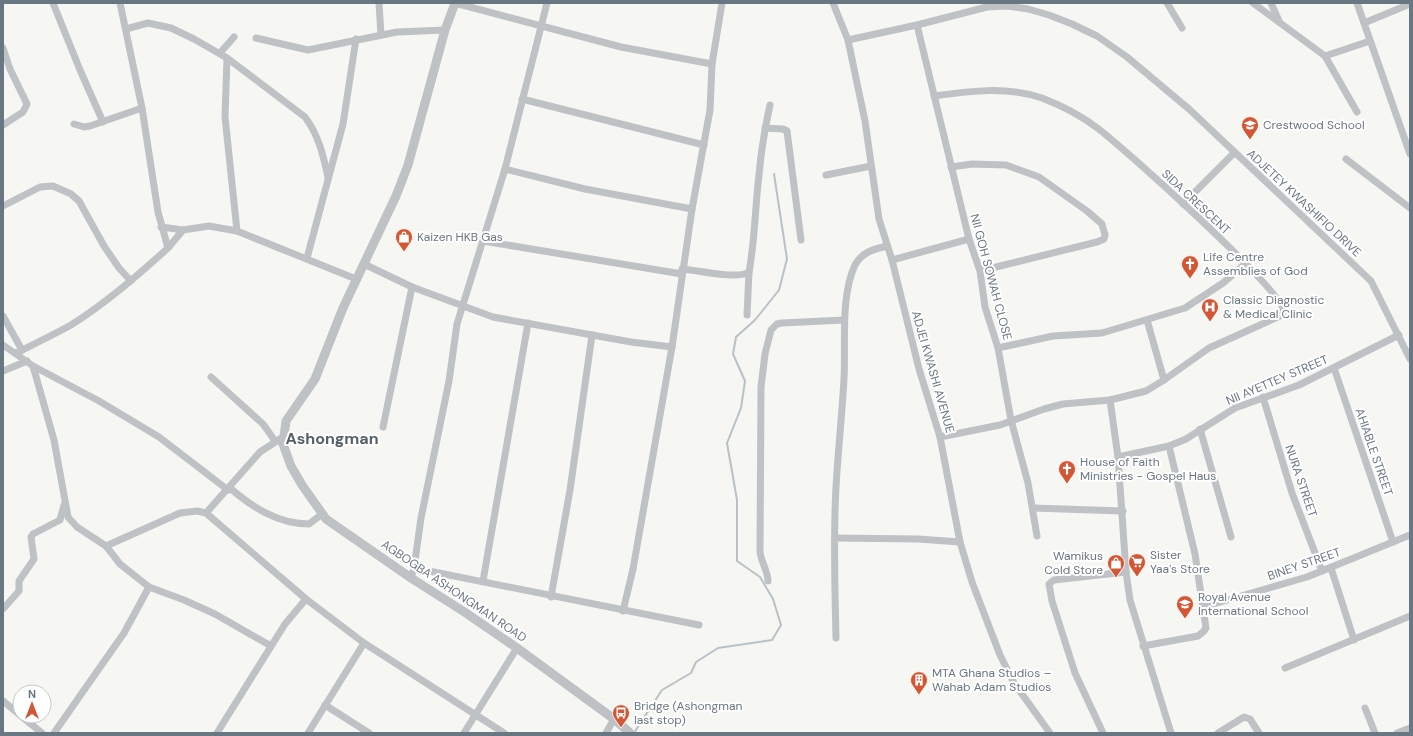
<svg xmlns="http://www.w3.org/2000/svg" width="1413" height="736" viewBox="0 0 1413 736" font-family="'DM Sans',sans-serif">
  <rect width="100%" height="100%" fill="#f6f6f3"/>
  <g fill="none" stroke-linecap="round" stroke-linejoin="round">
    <polyline stroke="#b7c2c6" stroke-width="2" points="634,733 662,690 691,673 696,662 718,648 772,640 781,625 773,599 760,577 737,561 737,500 727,443 741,408 745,381 733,354 736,337 755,320 779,290 787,259 774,174"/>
    <g stroke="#bec2c5" stroke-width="7">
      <polyline points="53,3 80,70 103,122"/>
      <polyline points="379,3 381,35"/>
      <polyline points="455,3 621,47 712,64"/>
      <polyline points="833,3 848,40 865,121 879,219 892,260 919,369 940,437 960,542 972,582 1000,655 1014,683 1050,733"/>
      <polyline points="1167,3 1182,28"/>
      <polyline points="1253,3 1325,56 1370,41"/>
      <polyline points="1271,3 1279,21"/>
      <polyline points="1357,3 1410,154"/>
      <polyline points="1364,23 1410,4"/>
      <polyline points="917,25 969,239 980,271 985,307 998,348 1011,420 1028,483 1037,536"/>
      <path d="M 126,29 L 148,23 L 171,28 L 194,39 L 227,58 L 305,117 C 319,136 323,155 328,177"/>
      <polyline points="256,38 308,50 397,32 445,30"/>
      <polyline points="848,40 917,25 987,7 1007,6 1028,9 1049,15 1072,24 1097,36 1127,57 1189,109 1371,281 1410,359"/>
      <polyline points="3,48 10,69 27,104 23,112 3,125"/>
      <polyline points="220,53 234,37"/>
      <polyline points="1325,56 1357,112"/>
      <polyline points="227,58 225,117 237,231"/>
      <path d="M 934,96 C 970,91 1007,86 1042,98 C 1060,105 1080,115 1096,127 C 1123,147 1280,288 1284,311 L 1280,316 L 1209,348 L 1164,380 L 1146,391 L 1110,400 L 1063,404 L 1044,409 L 1000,425 L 940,437"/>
      <polyline points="522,99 704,145"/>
      <polyline points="74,124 84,127 90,126 142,108"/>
      <polyline points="765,128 783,129 787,131 801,240"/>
      <polyline points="1346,159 1410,208"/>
      <polyline points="951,167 972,164 1006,165 1039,177 1087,211 1102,224 1105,235 1104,239 1097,242 980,271"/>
      <polyline points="505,169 585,189 692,209"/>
      <polyline points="826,175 871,166"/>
      <polyline points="1183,204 1234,153"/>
      <polyline points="3,206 40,187 53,186 71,194 79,201 104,246 119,268 131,281"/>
      <polyline points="161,227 183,230 209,226 237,231 356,279"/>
      <polyline points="483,241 682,274"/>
      <polyline points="168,248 183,230"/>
      <polyline points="307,258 343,124 356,39"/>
      <polyline points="892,260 969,239"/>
      <polyline points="364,264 412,287 493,317 631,342 672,347"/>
      <path d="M 682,269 C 697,270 738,280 749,272 C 755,240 755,207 759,175 C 761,151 765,128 770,105"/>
      <polyline points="747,315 749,272"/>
      <polyline points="3,316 22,350"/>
      <polyline points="1147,320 1164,380"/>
      <polyline points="3,345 33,366 99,401 159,437 228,490"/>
      <polyline points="998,348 1053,336 1102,333 1185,308 1223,283 1245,264"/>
      <path d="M 16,353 C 34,344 53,335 71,325 C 106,303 137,276 168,248 L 158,212 L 142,108 L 120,3"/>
      <polyline points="33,366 54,440 68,517 77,527 106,546 120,564 149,587 184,600 215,614 271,646"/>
      <polyline points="1334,368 1393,542"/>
      <polyline points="3,371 27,361"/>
      <polyline points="211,377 263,424 275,441"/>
      <polyline points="1263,397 1292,493 1322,571"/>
      <polyline points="1110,400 1118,457 1126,572 1130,600 1171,733"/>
      <polyline points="383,427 412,287"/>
      <polyline points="1200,429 1231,537"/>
      <polyline points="1118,457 1169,446 1186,439 1235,408 1299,385 1399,335"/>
      <path d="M 230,488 C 252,507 278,524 309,524 L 322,514"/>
      <polyline points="1033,508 1123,511"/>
      <polyline points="206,513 260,452 283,437"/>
      <polyline points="835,538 918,539 960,542"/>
      <polyline points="106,546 180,513 197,511 206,513 306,599 364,643 504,733"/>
      <polyline points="414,568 699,625"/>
      <polyline points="1331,568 1354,640"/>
      <polyline points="411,578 414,568 421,518 449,381 457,324 505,169 547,3"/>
      <polyline points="483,581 528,323"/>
      <path d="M 768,581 C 768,571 761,562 760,552 L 761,387 L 765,354 L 771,330 L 777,324 L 782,323 L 844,320"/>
      <polyline points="551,597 570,490 592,335"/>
      <polyline points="1203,607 1307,577 1410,535"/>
      <polyline points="3,609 19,591 19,581 34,559 31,537 33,534 60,520 64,505"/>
      <polyline points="623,611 633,569 672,347 692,209 710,110 712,64 722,3"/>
      <path d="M 836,638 C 835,588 833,538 836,487 C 838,451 842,415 844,379 C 846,344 840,297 855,265 C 862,252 874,249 887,246"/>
      <polyline points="1143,646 1198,636 1204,631 1206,628 1195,554 1169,446"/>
      <polyline points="1285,668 1410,616"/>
      <polyline points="3,701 20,715"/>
      <polyline points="325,705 369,733"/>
      <polyline points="1365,708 1375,733"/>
      <polyline points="21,716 42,733"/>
      <polyline points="54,733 124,633 149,587"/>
      <polyline points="217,733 285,624 306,599"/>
      <polyline points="308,733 364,643"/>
      <polyline points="464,733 517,648"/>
      <polyline points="606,733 614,719"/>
      <polyline points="1103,733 1075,673 1052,601 1049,584 1054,580 1126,572"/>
      <polyline points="1218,733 1244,717 1250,719 1259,733"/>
      <polyline points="1397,733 1410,728"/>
    </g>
    <polyline stroke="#bec2c5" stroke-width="9" points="455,3 445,30 408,165 396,196 343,308 315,379 286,421 283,444 291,466 302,485 326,519 411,578 466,613 517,648 614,719 630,733"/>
  </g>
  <defs>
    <g id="school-pin" transform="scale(0.9)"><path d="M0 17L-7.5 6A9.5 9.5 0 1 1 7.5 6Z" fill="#d45735" stroke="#fff"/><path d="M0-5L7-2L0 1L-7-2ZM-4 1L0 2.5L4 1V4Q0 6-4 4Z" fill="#fff"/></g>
    <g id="shop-pin" transform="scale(0.9)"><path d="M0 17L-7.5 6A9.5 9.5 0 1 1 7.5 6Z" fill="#d45735" stroke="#fff"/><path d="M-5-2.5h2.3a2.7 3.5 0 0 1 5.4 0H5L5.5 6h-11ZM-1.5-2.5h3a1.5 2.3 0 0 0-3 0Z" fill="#fff"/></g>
    <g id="church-pin" transform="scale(0.9)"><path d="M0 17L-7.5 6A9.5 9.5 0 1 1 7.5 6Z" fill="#d45735" stroke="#fff"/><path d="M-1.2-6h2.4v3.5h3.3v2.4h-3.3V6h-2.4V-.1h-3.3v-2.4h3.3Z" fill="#fff"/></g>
    <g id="hospital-pin" transform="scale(0.9)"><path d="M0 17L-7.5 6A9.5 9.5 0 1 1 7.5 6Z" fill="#d45735" stroke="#fff"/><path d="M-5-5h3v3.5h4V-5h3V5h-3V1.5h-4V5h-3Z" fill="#fff"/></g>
    <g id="supermarket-pin" transform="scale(0.9)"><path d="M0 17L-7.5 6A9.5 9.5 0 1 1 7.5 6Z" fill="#d45735" stroke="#fff"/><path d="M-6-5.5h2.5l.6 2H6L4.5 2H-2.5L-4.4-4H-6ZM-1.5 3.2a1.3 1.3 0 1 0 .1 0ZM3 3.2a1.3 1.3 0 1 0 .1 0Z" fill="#fff"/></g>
    <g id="building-pin" transform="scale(0.9)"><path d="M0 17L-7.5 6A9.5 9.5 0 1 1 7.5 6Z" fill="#d45735" stroke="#fff"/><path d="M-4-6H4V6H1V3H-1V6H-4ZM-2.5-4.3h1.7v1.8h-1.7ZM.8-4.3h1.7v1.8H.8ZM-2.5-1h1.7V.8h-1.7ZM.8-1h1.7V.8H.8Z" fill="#fff"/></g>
    <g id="bus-pin" transform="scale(0.9)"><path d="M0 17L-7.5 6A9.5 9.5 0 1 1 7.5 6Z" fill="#d45735" stroke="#fff"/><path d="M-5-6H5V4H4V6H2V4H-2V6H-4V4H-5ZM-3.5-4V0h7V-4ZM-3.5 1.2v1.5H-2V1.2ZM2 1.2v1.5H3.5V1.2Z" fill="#fff"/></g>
  </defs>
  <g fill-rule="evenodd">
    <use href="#school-pin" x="1250" y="125"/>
    <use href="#shop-pin" x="404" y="237"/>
    <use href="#church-pin" x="1190" y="264"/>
    <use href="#hospital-pin" x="1210" y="307"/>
    <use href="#church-pin" x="1067" y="469"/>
    <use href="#supermarket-pin" x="1137" y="562"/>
    <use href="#shop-pin" x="1116" y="563"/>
    <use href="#school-pin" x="1185" y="604"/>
    <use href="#building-pin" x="919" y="680"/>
    <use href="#bus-pin" x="621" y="713"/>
  </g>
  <g text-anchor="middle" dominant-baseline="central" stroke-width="4" stroke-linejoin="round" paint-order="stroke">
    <g font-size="12" fill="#687782" stroke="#fff" text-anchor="start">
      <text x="1263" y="125">Crestwood School</text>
      <text x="417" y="237">Kaizen HKB Gas</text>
      <text x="1203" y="257">Life Centre<tspan x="1203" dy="14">Assemblies of God</tspan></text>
      <text x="1223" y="300">Classic Diagnostic<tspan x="1223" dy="14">&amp; Medical Clinic</tspan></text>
      <text x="1080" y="462">House of Faith<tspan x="1080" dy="14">Ministries - Gospel Haus</tspan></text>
      <text x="1150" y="555">Sister<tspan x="1150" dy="14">Yaa's Store</tspan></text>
      <text x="1103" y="556" text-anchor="end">Wamikus<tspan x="1103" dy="14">Cold Store</tspan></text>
      <text x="1198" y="597">Royal Avenue<tspan x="1198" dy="14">International School</tspan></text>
      <text x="932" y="673">MTA Ghana Studios –<tspan x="932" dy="14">Wahab Adam Studios</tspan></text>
      <text x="634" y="706">Bridge (Ashongman<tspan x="634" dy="14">last stop)</tspan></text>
    </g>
    <g font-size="12" fill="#687782" stroke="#fff">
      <text transform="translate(1196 202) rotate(43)">SIDA CRESCENT</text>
      <text transform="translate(1304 203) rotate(43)">ADJETEY KWASHIFIO DRIVE</text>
      <text transform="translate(991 277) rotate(75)">NII GOH SOWAH CLOSE</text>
      <text transform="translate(933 372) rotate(74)">ADJEI KWASHI AVENUE</text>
      <text transform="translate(1277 380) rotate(-23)">NII AYETTEY STREET</text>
      <text transform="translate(1374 452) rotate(71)">AHIABLE STREET</text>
      <text transform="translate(1301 481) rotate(71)">NURA STREET</text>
      <text transform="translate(1304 564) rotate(-19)">BINEY STREET</text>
      <text transform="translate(454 591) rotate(34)">AGBOGBA ASHONGMAN ROAD</text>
    </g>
    <g font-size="16" font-weight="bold" fill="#556068" stroke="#fff">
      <text x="332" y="438">Ashongman</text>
    </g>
  </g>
  <rect width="1413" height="736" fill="none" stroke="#687782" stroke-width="8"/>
  <g transform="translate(32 704)"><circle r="19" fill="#ffffff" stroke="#c3c9cd"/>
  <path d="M0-3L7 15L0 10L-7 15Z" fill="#d45735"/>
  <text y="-6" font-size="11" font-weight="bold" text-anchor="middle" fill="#687782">N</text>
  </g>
</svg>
